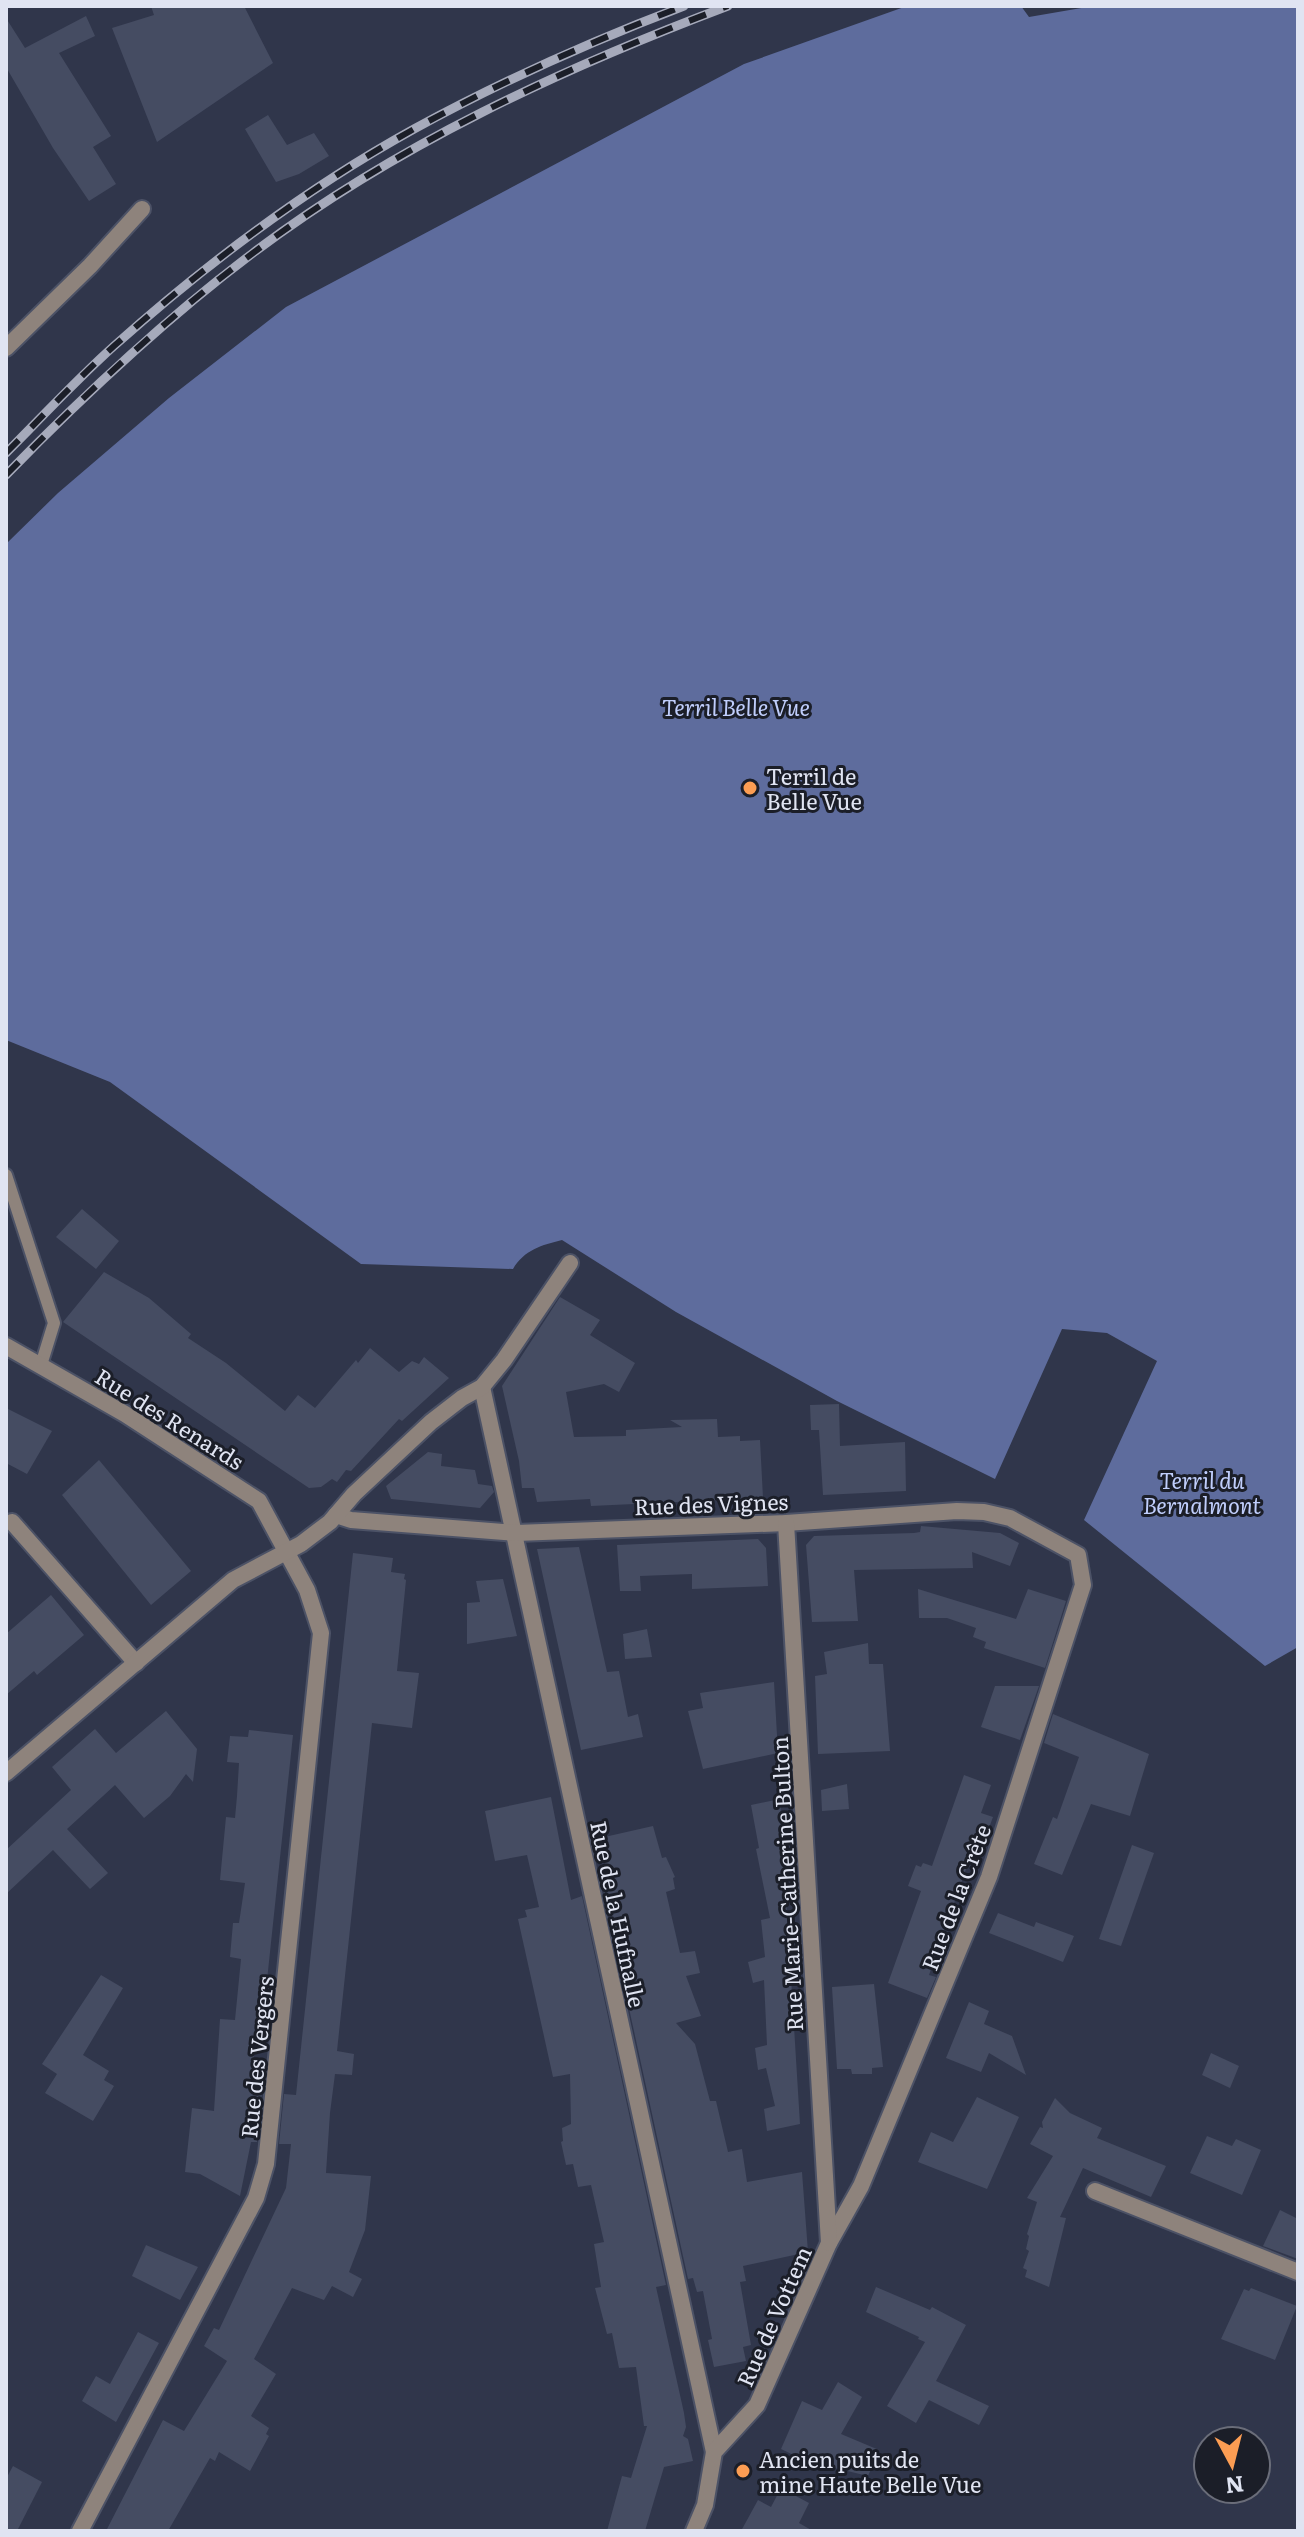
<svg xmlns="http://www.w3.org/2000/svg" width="1304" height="2537" viewBox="0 0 1304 2537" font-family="Literata,serif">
  <rect width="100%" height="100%" fill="#30364b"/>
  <path fill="#5e6c9d" d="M 907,6 L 1021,6 L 1029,17 L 1093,6 L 1298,6 L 1298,1647 L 1265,1666 L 1084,1520 L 1157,1361 L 1107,1333 L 1062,1329 L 995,1479 L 837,1401 L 676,1312 L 562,1240 C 542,1245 524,1250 513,1269 L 361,1264 L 110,1082 L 6,1040 L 6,544 L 58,493 L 169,398 L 286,307 L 744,64 Z"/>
  <g fill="#454c62">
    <polygon points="151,6 244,6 273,63 157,142 112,28 154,15"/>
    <polygon points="86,16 95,36 59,53 111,136 93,147 116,184 89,201 53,148 6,67 6,18 25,48"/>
    <polygon points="268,115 287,145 314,133 329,156 299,174 276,182 245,129"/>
    <polygon points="82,1209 119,1241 96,1269 56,1237"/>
    <polygon points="104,1272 149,1298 191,1334 188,1338 226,1363 285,1411 298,1395 315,1408 356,1360 358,1363 370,1348 399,1372 412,1361 419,1364 424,1357 449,1378 402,1421 399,1419 351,1471 346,1470 337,1482 332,1479 321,1487 309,1488 63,1322"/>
    <polygon points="560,1297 600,1320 590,1335 635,1363 619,1392 604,1384 566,1392 574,1437 626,1436 626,1430 682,1427 670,1420 717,1419 718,1437 740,1436 740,1441 760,1440 763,1498 591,1506 590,1499 537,1502 534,1488 522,1488 519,1461 502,1386"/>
    <polygon points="839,1404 840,1446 905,1442 906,1491 823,1495 819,1430 811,1430 810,1405"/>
    <polygon points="6,1408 52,1431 27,1474 6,1463"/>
    <polygon points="428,1452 442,1454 441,1466 475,1470 478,1484 492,1486 494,1492 480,1508 391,1499 386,1486"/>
    <polygon points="99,1460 191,1571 151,1605 62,1495"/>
    <polygon points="921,1526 1000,1533 1019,1543 1010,1566 972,1552 973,1568 854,1570 858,1621 812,1622 806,1545 814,1536 914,1533 920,1532"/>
    <polygon points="758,1539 766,1548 768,1586 692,1589 692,1574 640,1576 641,1591 620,1591 617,1545"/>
    <polygon points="579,1547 607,1672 619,1671 628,1717 638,1714 643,1737 581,1750 537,1549"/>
    <polygon points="353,1553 393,1558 391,1572 405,1574 404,1579 406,1580 397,1671 419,1673 412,1728 372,1723 337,2051 354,2054 352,2075 335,2074 330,2113 326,2173 371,2176 365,2230 349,2272 362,2279 353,2297 332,2286 324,2300 292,2288 254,2359 276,2374 251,2416 269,2428 266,2434 269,2436 250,2471 219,2452 215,2461 210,2458 168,2531 106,2531 163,2420 184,2431 227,2361 204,2346 214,2328 219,2330 286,2188 291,2144 279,2144 284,2094 296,2095"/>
    <polygon points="503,1579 517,1636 467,1644 467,1603 480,1602 476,1581"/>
    <polygon points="918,1589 1016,1619 1028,1589 1066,1601 1045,1668 984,1648 986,1642 973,1637 976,1628 947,1618 919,1618"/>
    <polygon points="51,1595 84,1635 37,1675 34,1671 6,1695 6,1634"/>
    <polygon points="647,1629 652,1657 625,1659 623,1634"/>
    <polygon points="868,1643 869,1664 883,1664 890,1751 818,1754 815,1676 827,1674 824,1652"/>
    <polygon points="774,1682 778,1753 703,1769 688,1711 703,1708 700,1693"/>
    <polygon points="995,1686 1039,1686 1020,1740 981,1727"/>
    <polygon points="166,1711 197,1749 193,1782 186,1774 170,1796 144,1818 115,1785 67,1829 108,1873 90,1889 53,1850 6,1894 6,1850 71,1790 52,1767 95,1729 116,1753"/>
    <polygon points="1053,1714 1149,1754 1130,1816 1091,1804 1062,1875 1034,1864 1053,1817 1057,1819 1079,1757 1044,1743"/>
    <polygon points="249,1730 293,1735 268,1971 265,1998 259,1997 251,2091 262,2092 257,2142 251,2142 240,2196 200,2174 185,2172 192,2108 214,2111 220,2019 235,2020 241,1959 230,1957 233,1923 239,1923 245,1883 220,1880 226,1817 235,1818 237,1796 239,1763 227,1762 230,1736 248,1737"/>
    <polygon points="964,1775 991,1785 981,1813 993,1817 980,1852 973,1849 929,1975 936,1977 927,1998 888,1983 921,1891 908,1886 916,1865 921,1867 923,1863 932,1866"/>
    <polygon points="847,1784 849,1809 822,1811 821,1790"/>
    <polygon points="551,1797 571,1900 582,1896 666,2285 656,2287 684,2413 686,2427 683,2436 688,2439 693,2461 664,2467 645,2531 607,2531 622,2476 631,2478 647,2426 644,2426 636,2367 619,2368 612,2333 607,2334 595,2288 601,2287 594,2244 604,2242 591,2185 578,2187 573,2164 566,2165 561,2142 563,2141 562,2128 571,2124 570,2074 553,2077 518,1919 527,1917 525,1910 539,1907 527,1855 495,1861 485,1811"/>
    <polygon points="780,1799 800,2124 767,2131 764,2109 775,2106 766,2068 758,2070 755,2048 767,2045 764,1980 753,1983 748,1962 765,1957 761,1920 770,1918 756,1849 759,1848 751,1805"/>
    <polygon points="653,1826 662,1858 666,1857 675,1877 673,1878 675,1889 666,1892 680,1953 695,1951 700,1973 686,1976 701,2016 676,2023 695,2044 710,2101 716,2101 728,2152 742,2149 747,2182 802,2172 808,2252 743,2266 746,2281 740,2282 751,2345 743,2347 746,2361 714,2367 708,2340 712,2339 703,2291 697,2292 693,2278 688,2279 603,1889 610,1886 600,1838"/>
    <polygon points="1132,1845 1154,1853 1121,1946 1099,1939"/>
    <polygon points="998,1913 1034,1927 1036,1922 1074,1936 1063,1962 989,1933"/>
    <polygon points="101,1975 123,1988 83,2055 109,2071 104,2080 114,2086 93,2121 45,2093 57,2074 42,2064"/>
    <polygon points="874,1984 883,2067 872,2068 872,2074 852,2074 851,2069 837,2069 832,1987"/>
    <polygon points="969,2002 989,2011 984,2024 1012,2036 1026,2075 989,2053 981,2072 946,2058"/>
    <polygon points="1211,2053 1239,2066 1230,2088 1202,2075"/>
    <polygon points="977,2097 1019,2117 987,2189 918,2162 931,2132 953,2142"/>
    <polygon points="1055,2098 1070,2113 1102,2128 1097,2138 1166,2166 1151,2197 1083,2168 1060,2217 1066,2218 1049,2287 1025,2277 1027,2270 1023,2268 1029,2251 1026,2249 1029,2236 1027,2234 1037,2202 1027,2198 1053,2156 1030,2144 1040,2127 1043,2128 1042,2122"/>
    <polygon points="1207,2136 1232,2146 1236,2139 1261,2150 1242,2195 1190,2173"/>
    <polygon points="1280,2210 1298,2219 1298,2259 1263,2246"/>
    <polygon points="146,2245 198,2267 180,2300 132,2276"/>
    <polygon points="876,2287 930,2310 932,2307 966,2325 936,2381 989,2406 979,2425 929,2400 916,2423 887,2406 925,2342 918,2339 919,2337 866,2312"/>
    <polygon points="1251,2288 1297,2306 1275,2360 1221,2339 1244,2289 1249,2291"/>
    <polygon points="138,2332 159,2343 116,2422 82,2401 96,2376 110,2384"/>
    <polygon points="838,2382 862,2397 841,2434 879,2450 868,2476 806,2461 781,2449 802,2401 822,2410"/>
    <polygon points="13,2466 42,2482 17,2531 6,2531 6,2479"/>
    <polygon points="781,2488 809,2503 799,2523 813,2531 741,2531 758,2500 771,2507"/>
  </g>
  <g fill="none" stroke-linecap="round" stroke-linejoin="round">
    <g stroke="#4c5266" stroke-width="16">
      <polyline id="service" points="6,1175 54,1323 41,1365"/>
    </g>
    <g stroke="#4c5266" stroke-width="20">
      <g id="minor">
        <polyline points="6,348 90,266 142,209"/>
        <polyline points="6,1346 125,1414 259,1501 307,1590 321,1633 266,2164 256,2198 80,2531"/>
        <polyline points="482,1387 714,2452"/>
        <polyline points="336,1515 351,1520 516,1533 786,1523 957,1511 984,1512 1010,1518 1078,1555 1083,1585 989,1877 861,2186 829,2243 757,2405 714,2452 705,2505 694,2531"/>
        <polyline points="12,1522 136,1663"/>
        <polyline points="786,1523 829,2243"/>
        <polyline points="6,1773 233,1580 301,1544 330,1522 354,1494 431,1422 462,1398 482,1387 504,1360 570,1263"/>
        <polyline points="1095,2191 1298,2272"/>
      </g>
    </g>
    <use href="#service" stroke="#8e837c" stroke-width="12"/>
    <use href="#minor" stroke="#8e837c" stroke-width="16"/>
    <g stroke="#a6aabb" stroke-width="9">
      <g id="rail">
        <path d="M 6,453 C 42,417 76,380 114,346 C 205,265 307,188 414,129 C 500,82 592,41 684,6"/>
        <path d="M 6,475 C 84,395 164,320 253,253 C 396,145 561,69 728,6"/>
      </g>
    </g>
    <use href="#rail" stroke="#1b1e28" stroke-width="6" stroke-dasharray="18" stroke-linecap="butt"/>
  </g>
  <g fill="#fc9d53" stroke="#1b1e28" stroke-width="3">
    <circle cx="750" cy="788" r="8"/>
    <circle cx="743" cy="2471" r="8"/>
  </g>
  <g text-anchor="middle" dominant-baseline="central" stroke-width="6" stroke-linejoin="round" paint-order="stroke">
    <g font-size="22" font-style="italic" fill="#c0cefc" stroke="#1b1e28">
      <text x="736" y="706">Terril Belle Vue</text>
      <text x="1202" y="1479">Terril du<tspan x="1202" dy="25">Bernalmont</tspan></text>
    </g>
    <g font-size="22" fill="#e0e4f2" stroke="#1b1e28" text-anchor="start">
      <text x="766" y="775">Terril de<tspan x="766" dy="25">Belle Vue</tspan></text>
      <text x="759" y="2458">Ancien puits de<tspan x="759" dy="25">mine Haute Belle Vue</tspan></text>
    </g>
    <g font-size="22" fill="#e0e4f2" stroke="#1b1e28">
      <text transform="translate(170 1418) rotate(32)">Rue des Renards</text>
      <text transform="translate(711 1503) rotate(-2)">Rue des Vignes</text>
      <text transform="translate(786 1884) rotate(-93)">Rue Marie-Catherine Bulton</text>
      <text transform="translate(955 1897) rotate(-69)">Rue de la Crête</text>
      <text transform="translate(619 1914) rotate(78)">Rue de la Hufnalle</text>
      <text transform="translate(256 2057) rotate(-84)">Rue des Vergers</text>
      <text transform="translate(773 2316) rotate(-66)">Rue de Vottem</text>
    </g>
  </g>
  <rect width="1304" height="2537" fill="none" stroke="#e0e4f2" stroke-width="16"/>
  <g transform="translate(1232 2465) rotate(173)"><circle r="38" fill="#1b1e28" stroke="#6a6d79" stroke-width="2"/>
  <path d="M0-6L14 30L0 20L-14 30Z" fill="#fc9d53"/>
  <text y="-12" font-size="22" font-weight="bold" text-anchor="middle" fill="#e0e4f2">N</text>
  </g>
</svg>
